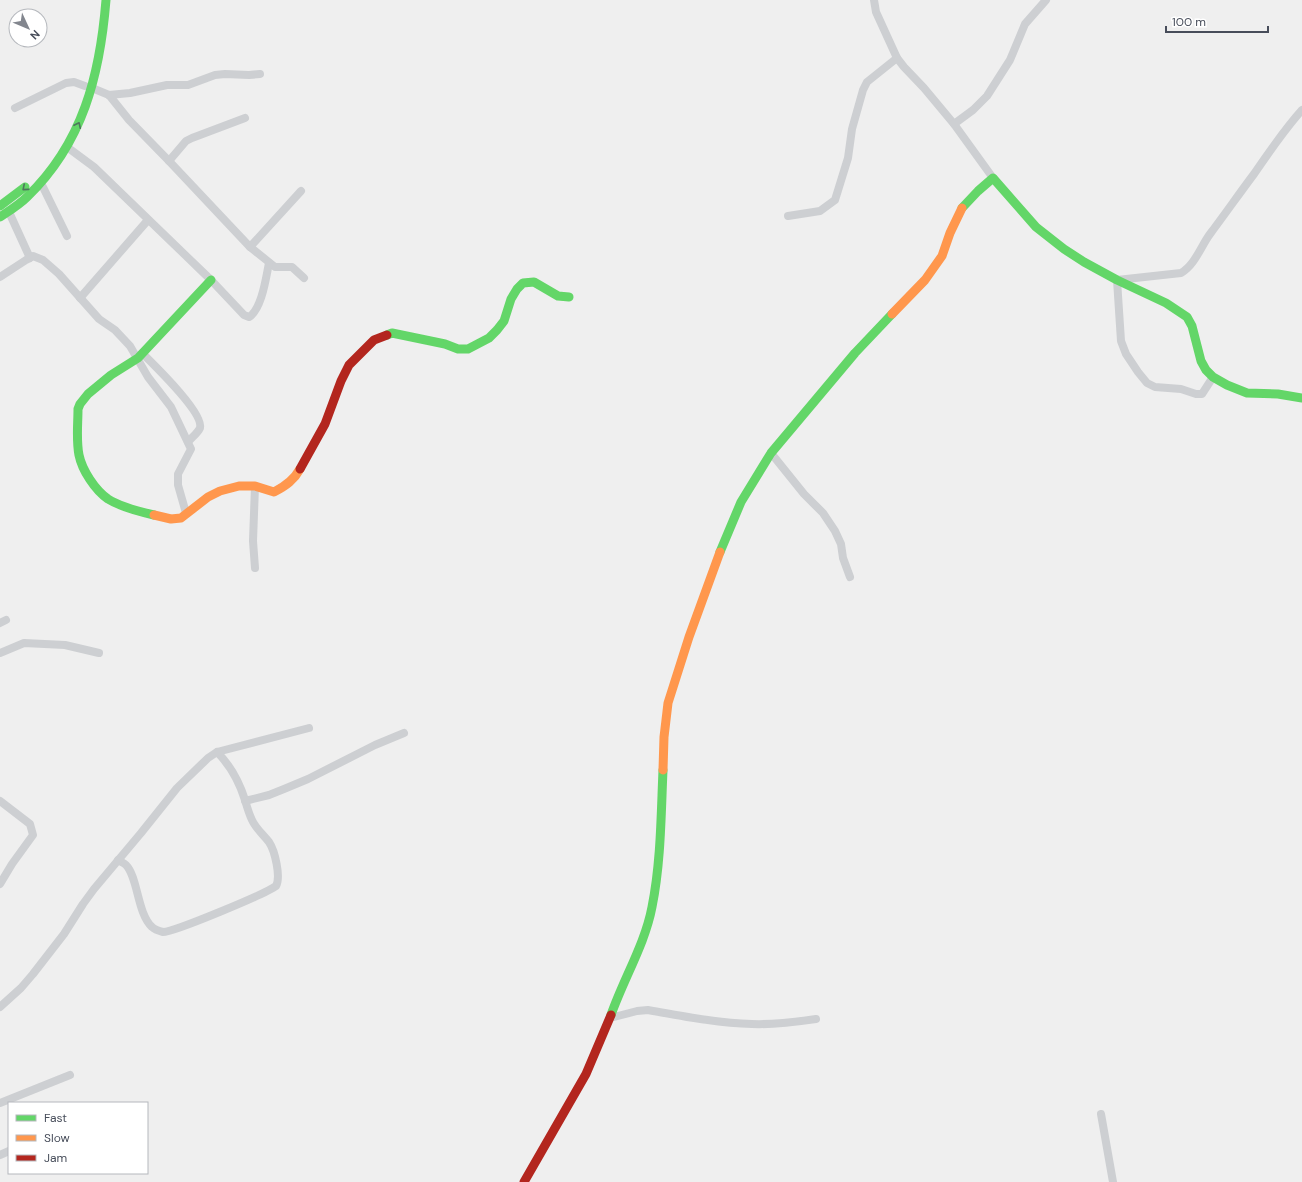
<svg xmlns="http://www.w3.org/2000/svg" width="1302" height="1182" viewBox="0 0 1302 1182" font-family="'DM Sans',sans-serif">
  <rect width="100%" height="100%" fill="#efefef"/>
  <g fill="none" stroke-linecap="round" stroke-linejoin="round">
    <g stroke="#cdcfd2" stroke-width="8">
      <polyline points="874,0 876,12 897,58 904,67 924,88 954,124 993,178"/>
      <polyline points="92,88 109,95 129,120 169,161 250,247 275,267 292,267 304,278"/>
      <polyline points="109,95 130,93 167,85 188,85 215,75 225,74 249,75 260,74"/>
      <polyline points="15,108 66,83 74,82 85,86"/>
      <polyline points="954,124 973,110 987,96 1010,60 1025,24 1046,0"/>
      <path d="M 67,147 L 94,167 L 211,280 L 244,315 L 249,317 C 262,309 266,277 269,263"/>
      <polyline points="169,161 186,141 192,138 245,118"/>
      <polyline points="41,183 67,236"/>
      <polyline points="9,212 30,258"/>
      <polyline points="788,216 820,211 835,200 848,158 852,129 863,90 867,82 897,58"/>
      <polyline points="250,247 301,191"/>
      <polyline points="0,277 26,260 33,256 43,260 59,274 99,319 115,330 130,346 148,377 171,407 191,449 178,474 178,485 186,513"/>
      <polyline points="80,298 148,220"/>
      <path d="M 142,353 C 153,364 204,413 200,428 C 198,433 191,438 188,442"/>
      <path d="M 1213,377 L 1202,394 L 1196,394 L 1181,389 L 1155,387 L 1147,383 L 1138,372 L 1126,354 L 1121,341 L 1117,280 L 1181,273 C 1195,265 1201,246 1210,234 C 1225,214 1239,194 1254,174 C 1269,152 1284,130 1302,110"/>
      <polyline points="771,453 804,494 823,513 835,531 841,544 843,558 850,577"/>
      <polyline points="255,568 253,541 255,486"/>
      <polyline points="0,623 6,620"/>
      <polyline points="0,653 24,643 65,645 99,653"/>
      <polyline points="0,801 30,824 33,835 12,864 0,884"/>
      <polyline points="245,801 269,795 284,789 308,779 375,745 404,733"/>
      <path d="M 118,860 C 121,862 124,863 126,865 C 138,877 137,913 152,927 C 155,930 159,931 163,932 C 174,932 265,894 276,886 C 281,877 275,851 269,842 C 263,834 256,829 252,820 C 249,814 247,807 245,800 C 239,781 231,766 217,752"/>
      <polyline points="0,1007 21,988 33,974 64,934 83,904 94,889 141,833 177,788 208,758 217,752 309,728"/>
      <path d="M 610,1018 L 637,1011 L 648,1010 C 682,1016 717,1023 752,1024 C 773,1025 795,1022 816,1019"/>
      <polyline points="0,1103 70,1075"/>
      <polyline points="1101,1114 1113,1182"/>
      <polyline points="0,1155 9,1151"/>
    </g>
    <g stroke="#63d668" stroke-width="9">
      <polyline points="0,206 25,187"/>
      <polyline points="962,208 978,191 993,178 1036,227 1064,249 1084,262 1117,280 1166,303 1187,317 1192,326 1201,361 1206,370 1213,377 1227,385 1247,393 1278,394 1302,398"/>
      <path d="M 0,217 C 9,211 19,205 27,197 C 83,143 100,75 106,0"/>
      <polyline points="387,335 392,333 445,344 458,349 468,349 489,338 497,330 504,321 511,299 517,289 523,283 534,282 558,296 569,297"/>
      <path d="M 154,515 C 141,512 119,506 108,499 C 95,490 82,470 79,455 C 76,440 78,424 78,409 L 80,404 L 88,394 L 111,375 L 138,358 L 211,280"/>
      <polyline points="720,552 741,502 771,453 855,353 892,314"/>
      <path d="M 611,1015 C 624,978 645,944 652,907 C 661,862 661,815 663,770"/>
    </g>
    <g stroke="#ff974d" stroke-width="9">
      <polyline points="892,314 925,280 942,256 950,233 962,208"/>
      <path d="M 154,515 L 171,519 L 181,518 L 208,497 L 220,491 L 239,486 L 255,486 L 274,492 C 286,486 294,480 300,469"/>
      <polyline points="663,770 664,737 668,703 689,637 720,552"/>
    </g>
    <g stroke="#b3261e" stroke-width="9">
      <polyline points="300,469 325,424 341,381 349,365 374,340 387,335"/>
      <polyline points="524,1182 586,1074 611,1015"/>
    </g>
  </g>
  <defs><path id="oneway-chevron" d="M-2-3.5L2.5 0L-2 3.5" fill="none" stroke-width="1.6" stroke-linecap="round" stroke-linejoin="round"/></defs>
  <g stroke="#4f765e">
    <use href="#oneway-chevron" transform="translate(78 125) rotate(-65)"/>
    <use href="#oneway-chevron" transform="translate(25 188) rotate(139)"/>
  </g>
  <rect x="8" y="1102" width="140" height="72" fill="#ffffff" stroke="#b5b8bd"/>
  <rect x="16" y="1115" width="20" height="6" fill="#63d668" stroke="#b5b8bd"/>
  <text x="44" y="1122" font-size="12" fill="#474d5a">Fast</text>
  <rect x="16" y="1135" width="20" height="6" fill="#ff974d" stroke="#b5b8bd"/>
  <text x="44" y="1142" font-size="12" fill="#474d5a">Slow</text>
  <rect x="16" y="1155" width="20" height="6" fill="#b3261e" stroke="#b5b8bd"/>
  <text x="44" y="1162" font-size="12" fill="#474d5a">Jam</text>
  <g transform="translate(28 28) rotate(134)"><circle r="19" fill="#ffffff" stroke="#b5b8bd"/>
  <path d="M0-3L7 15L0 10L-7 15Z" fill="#82868e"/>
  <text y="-6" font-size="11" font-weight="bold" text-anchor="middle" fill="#474d5a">N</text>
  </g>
  <path d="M1166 26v6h102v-6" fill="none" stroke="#474d5a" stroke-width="2"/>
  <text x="1172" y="26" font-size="12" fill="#474d5a" stroke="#ffffff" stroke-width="3" paint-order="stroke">100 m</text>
</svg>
